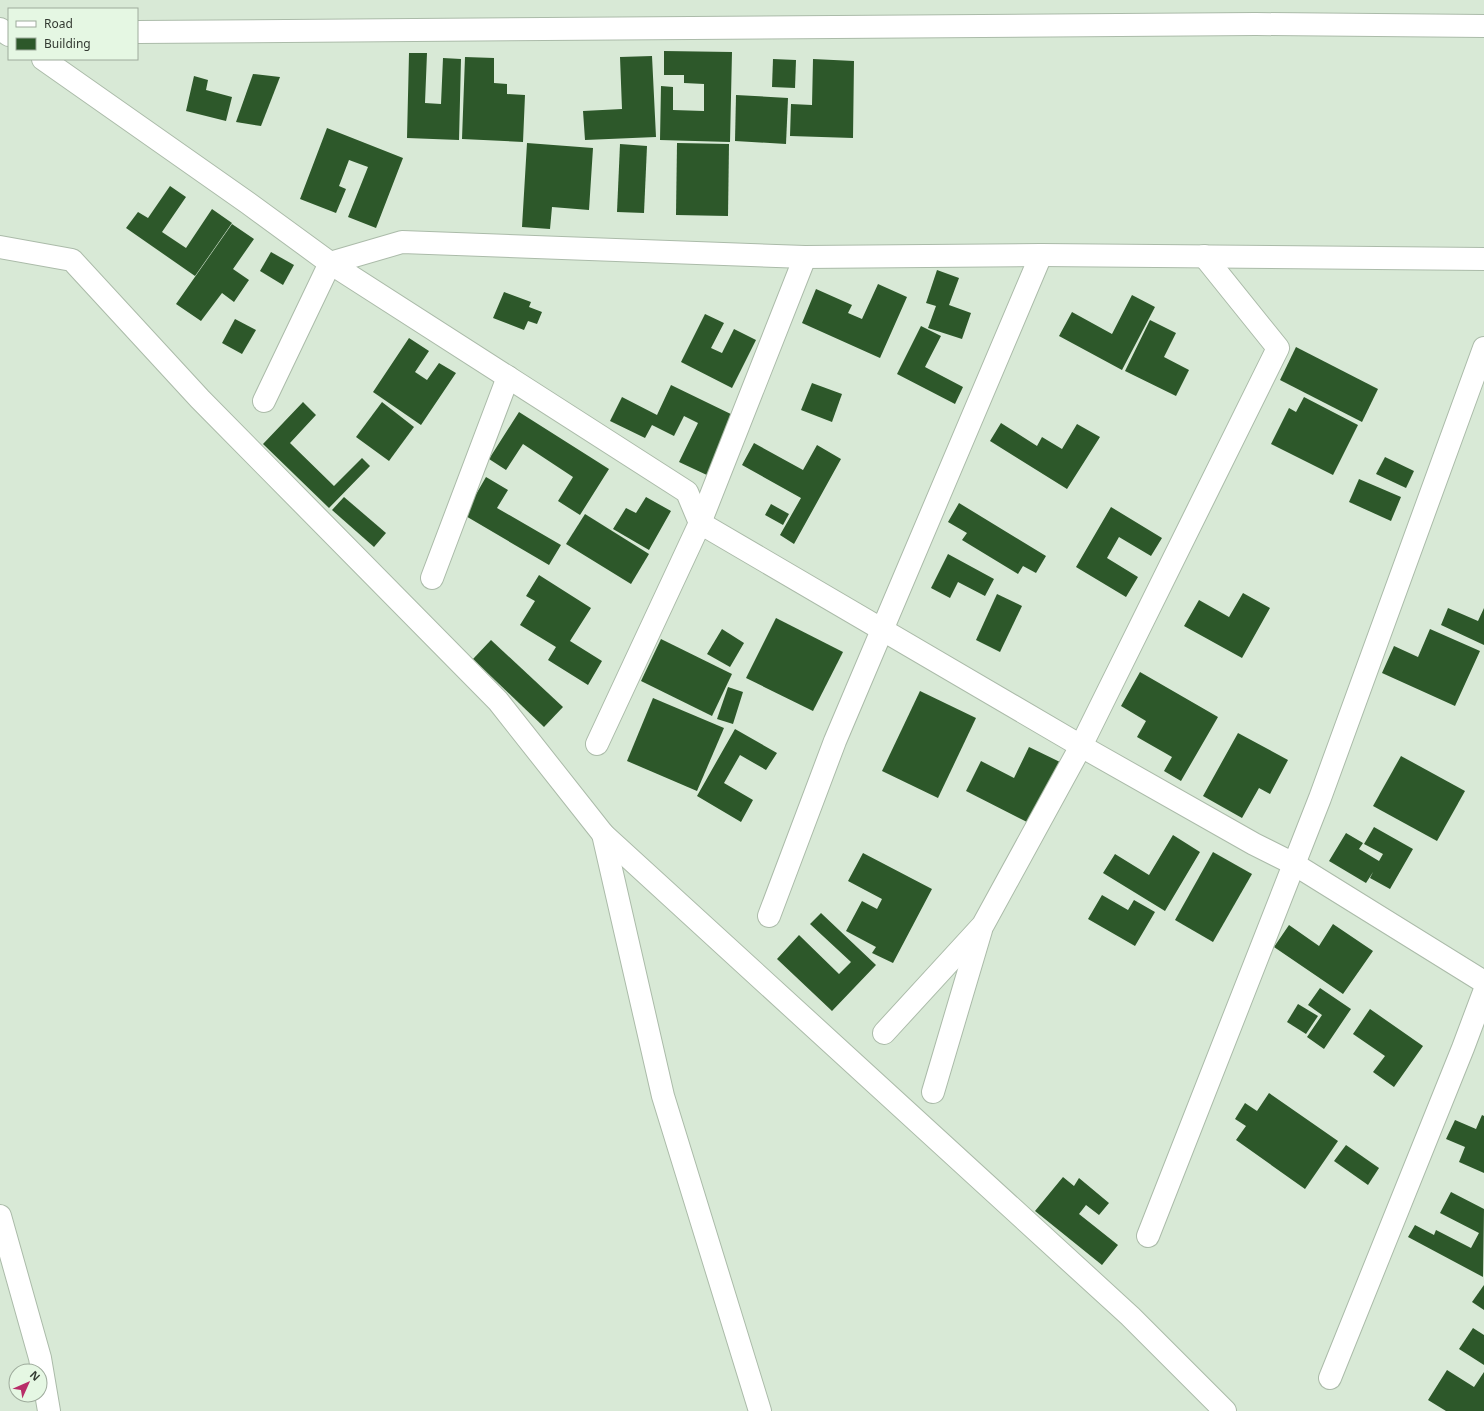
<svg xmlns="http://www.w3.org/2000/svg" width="1484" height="1411" viewBox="0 0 1484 1411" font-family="'Noto Sans',sans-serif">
  <rect width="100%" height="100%" fill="#d8e9d6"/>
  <g fill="#2d582a">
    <polygon points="664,51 732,52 730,142 660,140 661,86 673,87 673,110 704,111 704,84 684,83 684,75 664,75"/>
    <polygon points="409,53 427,53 425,103 441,104 443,58 461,59 459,140 407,138"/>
    <polygon points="652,56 656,137 585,140 583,111 622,109 620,57"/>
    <polygon points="465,57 494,58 494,83 507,84 507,94 525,95 523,142 462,139"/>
    <polygon points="773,59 796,60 795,88 772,87"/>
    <polygon points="813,59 854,61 853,138 790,136 791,104 812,105"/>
    <polygon points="253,74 280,77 261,126 236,122"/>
    <polygon points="194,76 208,80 206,90 232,97 226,121 186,111"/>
    <polygon points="736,95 788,98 786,144 735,141"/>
    <polygon points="327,128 403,158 376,228 348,217 368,167 349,160 339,186 346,189 336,213 300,199"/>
    <polygon points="527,143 593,148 589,210 552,207 550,229 522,227"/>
    <polygon points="677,143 729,144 728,216 676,215"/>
    <polygon points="620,144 647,146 644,213 617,212"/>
    <polygon points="170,186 186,197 162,232 186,248 212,209 232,223 195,276 126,228 138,212 148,218"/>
    <polygon points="232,224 254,239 233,269 249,280 234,302 222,293 201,321 176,304"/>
    <polygon points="271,252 294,265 283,285 260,271"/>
    <polygon points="937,270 959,278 949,305 971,313 962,339 928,328 936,306 926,303"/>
    <polygon points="878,284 907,297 880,358 802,323 816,289 852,305 848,313 862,319"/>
    <polygon points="504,292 531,302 529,307 542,312 537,324 528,321 524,330 493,318"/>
    <polygon points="1132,295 1155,307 1122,370 1059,336 1072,312 1112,334"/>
    <polygon points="705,314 724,323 711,348 722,353 734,329 756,340 732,388 681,362"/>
    <polygon points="235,319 256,330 242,354 222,343"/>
    <polygon points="1150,320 1176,333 1164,357 1189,370 1176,396 1125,371"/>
    <polygon points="921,326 941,336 925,367 963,387 955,404 897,374"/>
    <polygon points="409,338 429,351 415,372 427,380 439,363 456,373 421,425 373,392"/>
    <polygon points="1296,347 1378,389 1362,422 1280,380"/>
    <polygon points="812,383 842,394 832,422 801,410"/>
    <polygon points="671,385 737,417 709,476 679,462 698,423 684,416 674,436 652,425 645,438 610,421 622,397 657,415"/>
    <polygon points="1304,397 1358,425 1333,475 1271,444 1289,408 1296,412"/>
    <polygon points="303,402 316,415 290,443 334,486 362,458 370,466 329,508 263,444"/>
    <polygon points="382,402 414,427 389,461 356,437"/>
    <polygon points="519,412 609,469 580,515 558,501 573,477 523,444 506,470 489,459"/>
    <polygon points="1001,423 1037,446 1042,437 1062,449 1077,424 1100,437 1067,489 990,441"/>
    <polygon points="754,443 803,470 817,445 841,459 794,544 780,535 801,498 742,465"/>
    <polygon points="1385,457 1414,471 1406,488 1376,474"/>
    <polygon points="486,477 508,490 497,508 561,545 549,565 464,515"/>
    <polygon points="1359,479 1401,497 1391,521 1349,502"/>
    <polygon points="344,497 386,533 374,547 332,510"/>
    <polygon points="646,497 671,511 649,550 613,529 626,508 636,513"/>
    <polygon points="959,503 1046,556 1036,573 1023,566 1018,574 962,540 967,533 948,522"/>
    <polygon points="771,504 789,514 783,525 765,515"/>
    <polygon points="1111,507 1162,538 1151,556 1119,537 1107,558 1138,577 1126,597 1076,567"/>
    <polygon points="585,514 649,554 631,584 566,544"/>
    <polygon points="948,554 994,579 985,596 958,582 950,598 931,588"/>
    <polygon points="539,575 591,608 570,641 602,661 588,685 548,660 556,647 520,625 535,601 526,596"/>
    <polygon points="1243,593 1270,608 1242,658 1184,626 1199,600 1229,617"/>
    <polygon points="997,594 1022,606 1000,652 976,640"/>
    <polygon points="1448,608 1478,621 1484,608 1484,645 1441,625"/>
    <polygon points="776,618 843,652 813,711 746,678"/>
    <polygon points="722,629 744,643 730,667 707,654"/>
    <polygon points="1430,629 1480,651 1455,706 1382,673 1394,646 1418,657"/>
    <polygon points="661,639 732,674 712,716 641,681"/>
    <polygon points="491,640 563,707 544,727 473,659"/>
    <polygon points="1140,672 1218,717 1181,781 1164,771 1172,757 1137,737 1146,721 1121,706"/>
    <polygon points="728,687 743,692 733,724 717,719"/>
    <polygon points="920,691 976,718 938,798 882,771"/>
    <polygon points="653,698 724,728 697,791 627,761"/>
    <polygon points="735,729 777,753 766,770 740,755 724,783 753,800 741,822 697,796"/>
    <polygon points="1238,733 1288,760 1270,794 1259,788 1242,818 1203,796"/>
    <polygon points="1029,747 1060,762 1029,823 966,791 981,761 1014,778"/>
    <polygon points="1401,756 1465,791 1437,841 1373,806"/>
    <polygon points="1374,827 1413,849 1390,889 1370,878 1373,872 1366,883 1329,861 1346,833 1363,843 1359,849 1379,861 1383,854 1364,844"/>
    <polygon points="1173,835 1200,852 1165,911 1103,873 1115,854 1149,875"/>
    <polygon points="1213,852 1252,874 1213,942 1175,920"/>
    <polygon points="863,853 932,889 893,963 872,953 876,947 846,931 862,901 877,909 882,899 848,881"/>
    <polygon points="1102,895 1128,910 1134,900 1155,912 1135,946 1088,919"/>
    <polygon points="821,913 876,965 832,1011 777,959 799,935 839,974 851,962 810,924"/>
    <polygon points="1333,924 1373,951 1343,994 1274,947 1289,925 1319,946"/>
    <polygon points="1320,988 1351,1009 1324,1049 1307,1037 1322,1015 1308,1005"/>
    <polygon points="1298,1004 1318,1016 1306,1034 1287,1022"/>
    <polygon points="1370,1009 1423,1046 1394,1087 1373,1072 1385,1056 1353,1034"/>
    <polygon points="1269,1093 1338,1141 1305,1189 1236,1140 1246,1126 1235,1119 1245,1103 1257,1111"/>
    <polygon points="1482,1115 1484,1116 1484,1173 1459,1162 1465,1147 1446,1139 1455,1120 1476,1129"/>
    <polygon points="1346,1145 1379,1168 1368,1185 1334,1161"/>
    <polygon points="1063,1177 1074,1186 1079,1178 1109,1203 1099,1215 1086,1205 1079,1214 1118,1245 1102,1265 1035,1211"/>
    <polygon points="1451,1192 1484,1209 1483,1277 1408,1237 1415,1225 1434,1235 1436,1230 1471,1248 1479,1233 1440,1213"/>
    <polygon points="1484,1285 1484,1310 1472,1302"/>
    <polygon points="1473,1328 1484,1335 1484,1365 1459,1349"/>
    <polygon points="1447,1370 1474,1387 1484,1372 1484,1411 1446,1411 1428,1400"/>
  </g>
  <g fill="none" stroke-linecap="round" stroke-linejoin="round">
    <g stroke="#abbba9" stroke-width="24">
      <g id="street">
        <polyline points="0,29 9,35"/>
        <polyline points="137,32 1256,24 1484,26"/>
        <polyline points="43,59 248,203 330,263 687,492 700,523 1081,746 1254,844 1294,864 1484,982"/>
        <polyline points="0,247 72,260 200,399 498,701 603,834 1130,1316 1225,1411"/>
        <polyline points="264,401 330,263 402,242 805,257 1041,255 1484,259"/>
        <polyline points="432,578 508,377"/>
        <polyline points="597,744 700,523 805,257"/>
        <polyline points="603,834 663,1096 760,1411"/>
        <polyline points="769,916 835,741 1041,255"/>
        <polyline points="884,1033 983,925 1081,746 1278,348 1204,256"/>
        <polyline points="933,1092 981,930"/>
        <polyline points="0,1216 40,1358 49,1411"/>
        <polyline points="1148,1236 1320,798 1484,348"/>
        <polyline points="1330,1378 1463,1048 1484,992"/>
      </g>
    </g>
    <use href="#street" stroke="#fff" stroke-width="22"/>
  </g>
  <rect x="8" y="8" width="130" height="52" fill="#e5f7e3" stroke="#9eab9c"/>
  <rect x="16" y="21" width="20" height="6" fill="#ffffff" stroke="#9eab9c"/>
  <text x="44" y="28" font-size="12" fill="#333a32">Road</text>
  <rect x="16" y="38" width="20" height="12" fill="#2d582a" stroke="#9eab9c"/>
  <text x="44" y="48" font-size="12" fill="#333a32">Building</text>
  <g transform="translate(28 1383) rotate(45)"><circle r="19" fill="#e5f7e3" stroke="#9eab9c"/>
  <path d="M0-3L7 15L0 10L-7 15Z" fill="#b82d68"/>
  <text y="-6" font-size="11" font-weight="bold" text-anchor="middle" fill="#333a32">N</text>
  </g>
</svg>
